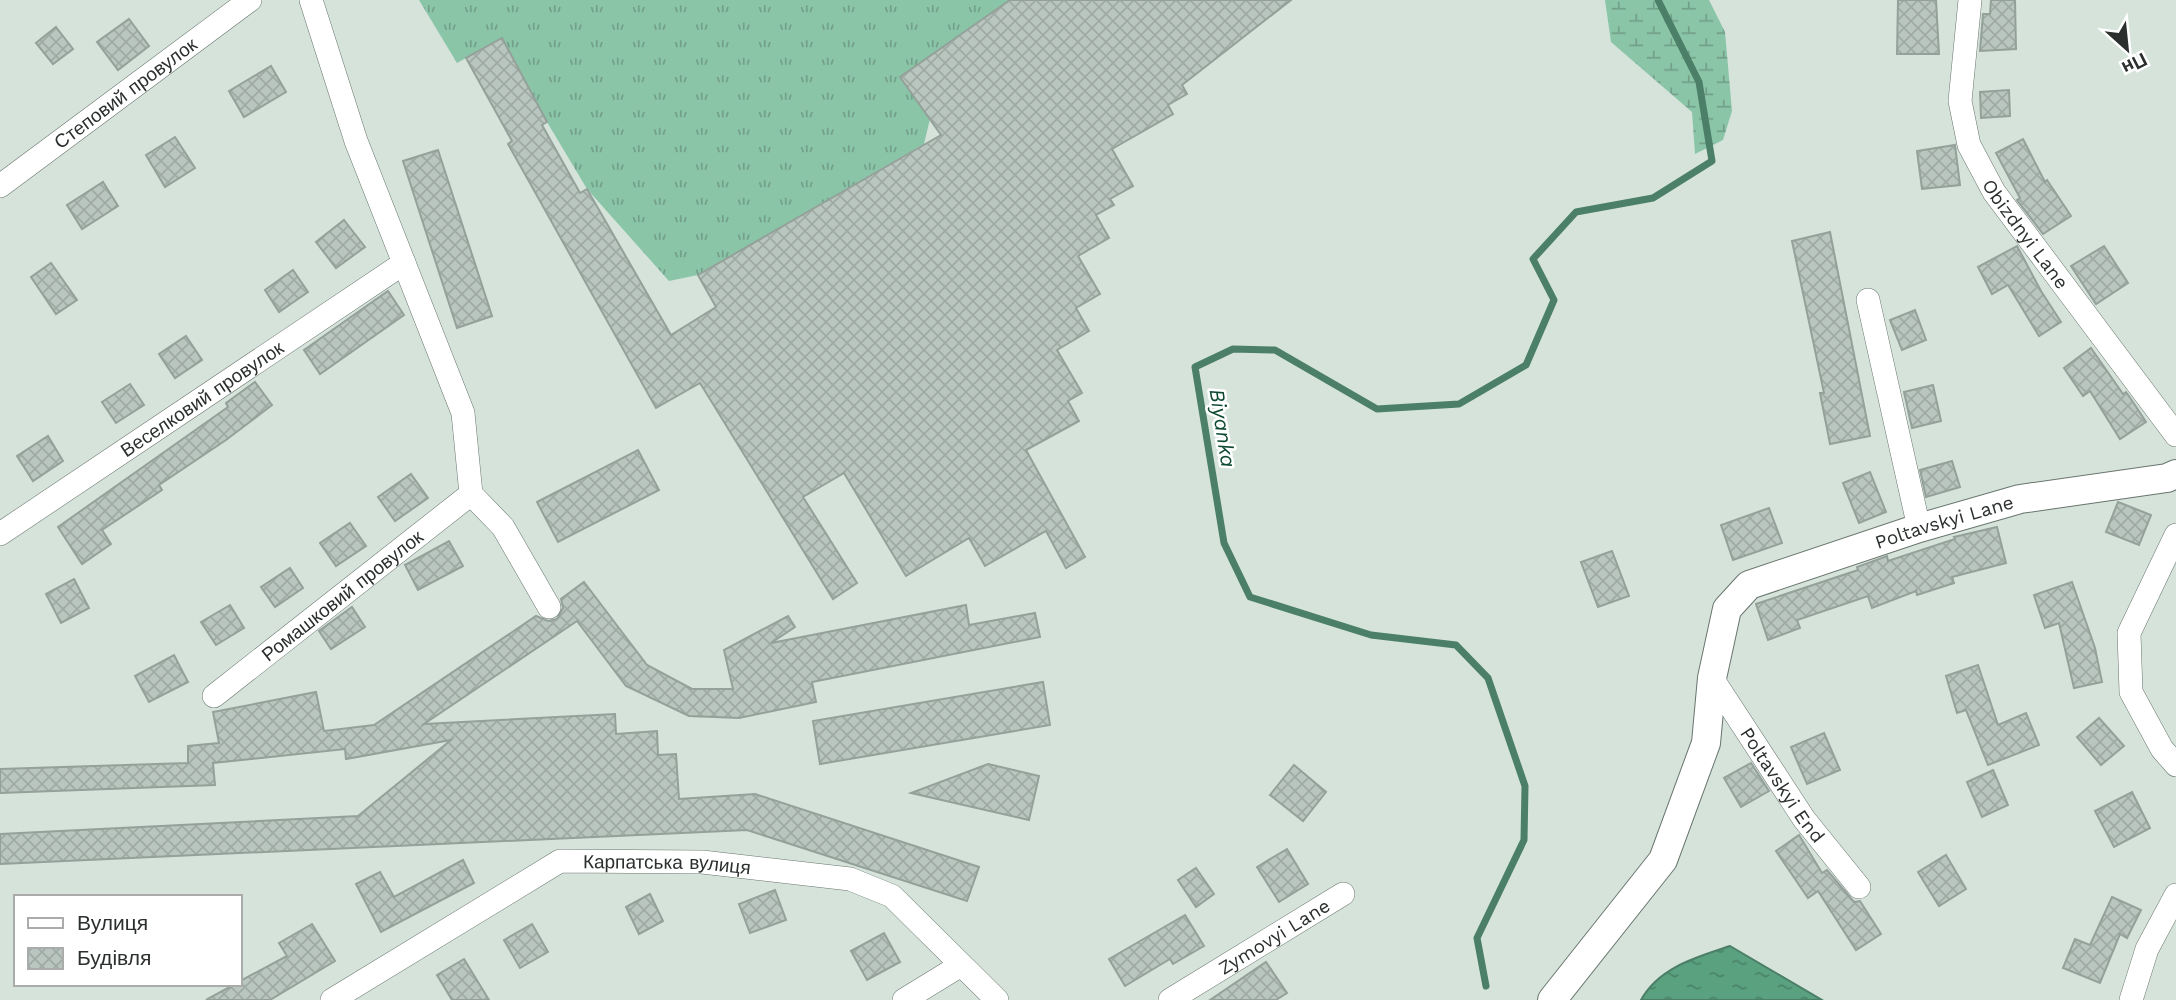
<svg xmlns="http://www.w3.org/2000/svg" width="2176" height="1000" viewBox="0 0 2176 1000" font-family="'Work Sans',sans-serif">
  <defs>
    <pattern id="grass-tufts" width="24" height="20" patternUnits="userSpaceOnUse" patternTransform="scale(1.75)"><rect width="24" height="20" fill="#8bc5a8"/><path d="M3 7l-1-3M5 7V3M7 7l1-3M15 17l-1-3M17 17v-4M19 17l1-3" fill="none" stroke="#72a089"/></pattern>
    <pattern id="wetland-marsh" width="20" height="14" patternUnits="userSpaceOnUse" patternTransform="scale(1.75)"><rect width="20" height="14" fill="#8bc5a8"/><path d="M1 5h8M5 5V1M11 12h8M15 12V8" fill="none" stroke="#72a089"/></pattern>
    <pattern id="water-ripples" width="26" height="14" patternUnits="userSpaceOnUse" patternTransform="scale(1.75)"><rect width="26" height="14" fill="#59a17f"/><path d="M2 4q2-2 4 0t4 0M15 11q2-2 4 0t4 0" fill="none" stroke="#4a8468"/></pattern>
    <pattern id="building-cross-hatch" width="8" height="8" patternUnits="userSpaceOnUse" patternTransform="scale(1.75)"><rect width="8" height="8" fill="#b9c6bf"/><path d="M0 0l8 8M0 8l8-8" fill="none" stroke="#9faaa4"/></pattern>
  </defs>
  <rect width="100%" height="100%" fill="#d5e3db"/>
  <polygon fill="url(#grass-tufts)" points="419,0 1010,0 930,119 924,144 698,275 669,281 587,189 547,122 502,38 457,63"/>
  <polygon fill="url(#wetland-marsh)" points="1605,0 1709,0 1725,32 1732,111 1723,140 1695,154 1692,112 1611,42"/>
  <path fill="url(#water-ripples)" stroke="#4b7f67" stroke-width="2" d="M 1730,946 L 1822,1000 L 1641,1000 C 1659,967 1697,957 1730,946 Z"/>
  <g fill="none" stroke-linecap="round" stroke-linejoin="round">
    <polyline stroke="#4b7f67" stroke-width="7" points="1486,986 1477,938 1524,840 1525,786 1488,678 1456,645 1371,635 1250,597 1224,543 1195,367 1233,349 1275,350 1377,409 1459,404 1526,365 1554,300 1533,259 1576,212 1653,198 1712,161 1699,82 1658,0"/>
  </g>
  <g fill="url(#building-cross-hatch)" stroke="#94a19a" stroke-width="2">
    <polygon points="1010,0 1291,0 1182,85 1187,94 1168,105 1173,114 1112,149 1133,186 1110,199 1114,205 1096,215 1109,238 1078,256 1100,294 1076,308 1089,331 1057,350 1082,393 1068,401 1079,421 1026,450 1085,557 1066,568 1046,531 985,566 969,538 906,576 844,473 803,497 857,583 833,599 700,383 656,408 508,144 512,141 466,58 502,38 547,122 542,125 580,193 587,189 671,335 716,307 698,275 941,135 900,77"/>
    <polygon points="1898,0 1936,0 1939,54 1897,54"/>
    <polygon points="1991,0 2015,0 2016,49 1980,51 1983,14 1990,14"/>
    <polygon points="129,19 149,46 118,70 97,42"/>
    <polygon points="56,27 73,49 53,64 36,43"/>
    <polygon points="271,66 286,92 244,117 229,91"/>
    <polygon points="2009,90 2010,116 1981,118 1980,92"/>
    <polygon points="175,137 195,168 165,187 146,155"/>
    <polygon points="2023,139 2045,182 2047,180 2071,216 2043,234 2017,200 2020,198 1996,153"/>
    <polygon points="1955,145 1960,185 1922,189 1917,151"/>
    <polygon points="438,150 492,316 457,328 403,161"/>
    <polygon points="103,182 118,206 82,229 67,205"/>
    <polygon points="344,220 365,247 336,268 316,242"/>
    <polygon points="1830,232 1870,436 1830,444 1820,393 1824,393 1792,241"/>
    <polygon points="2017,246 2041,291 2061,322 2039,336 2008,285 1992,294 1978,267"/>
    <polygon points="2104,246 2128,283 2096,304 2071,266"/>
    <polygon points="51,263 77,300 56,314 31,277"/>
    <polygon points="293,270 308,292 279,312 265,290"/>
    <polygon points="388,291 404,315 320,374 304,350"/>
    <polygon points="1915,310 1926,340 1902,350 1890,320"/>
    <polygon points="186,336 202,360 175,378 159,354"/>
    <polygon points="2091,348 2123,394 2126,392 2131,399 2146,422 2120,439 2090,391 2083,396 2064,368"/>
    <polygon points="255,382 272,405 226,440 159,485 162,490 102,530 111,544 82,564 58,527 228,407 226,403"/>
    <polygon points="130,384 144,405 116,423 102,402"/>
    <polygon points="1933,385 1941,421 1912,428 1904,392"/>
    <polygon points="48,436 63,461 33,481 17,456"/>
    <polygon points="638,450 659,490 558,542 537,502"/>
    <polygon points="1952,461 1960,487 1926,497 1920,470"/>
    <polygon points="1870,472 1886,512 1859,523 1843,483"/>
    <polygon points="411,474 428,498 395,521 378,497"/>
    <polygon points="2118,502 2151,515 2139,545 2106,532"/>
    <polygon points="1769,508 1782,543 1733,560 1721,525"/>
    <polygon points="350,523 366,546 336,566 320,543"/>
    <polygon points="1997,527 2006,563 1952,577 1954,583 1917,595 1916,591 1872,608 1868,596 1797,620 1800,628 1768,640 1756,604 1858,570 1857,567 1887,556 1888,561 1955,539 1954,537"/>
    <polygon points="449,541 463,566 418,590 405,565"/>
    <polygon points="1612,551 1629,596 1598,607 1581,562"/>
    <polygon points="290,568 303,588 275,607 261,587"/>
    <polygon points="74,579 89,608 61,623 46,594"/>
    <polygon points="584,582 647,665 692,689 733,689 724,650 788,616 795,627 771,643 966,605 969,625 1035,613 1040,637 812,682 816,702 739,718 689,716 626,686 577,621 424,724 615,714 616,734 657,731 658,755 676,754 679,799 755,794 979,867 967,901 747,830 0,864 0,834 358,816 451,740 346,759 345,749 213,763 215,785 0,793 0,769 188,763 188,746 219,743 213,712 316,692 324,731 374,725 536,616 548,621 557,619 563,608 561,599"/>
    <polygon points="2072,582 2095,648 2102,682 2074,688 2059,623 2045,628 2034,595"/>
    <polygon points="230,605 244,628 216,645 201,622"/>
    <polygon points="352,607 365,627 331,649 319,631"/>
    <polygon points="174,655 188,682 149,702 135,676"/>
    <polygon points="1978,665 1998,725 2026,713 2039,745 1988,765 1966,710 1957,713 1946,676"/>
    <polygon points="1043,682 1050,725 820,764 813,721"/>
    <polygon points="2099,718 2124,746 2101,765 2077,737"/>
    <polygon points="1824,733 1840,770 1807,784 1791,747"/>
    <polygon points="1751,763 1769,791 1741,807 1724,778"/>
    <polygon points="988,764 1039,776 1029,820 911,793"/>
    <polygon points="1294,765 1326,792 1303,821 1270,795"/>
    <polygon points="1993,770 2008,805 1982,817 1967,782"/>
    <polygon points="2132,792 2150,828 2114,847 2095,811"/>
    <polygon points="1799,835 1822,873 1827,870 1849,896 1854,902 1860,901 1881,934 1856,950 1818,891 1808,898 1776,851"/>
    <polygon points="1287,849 1308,884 1279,902 1257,867"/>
    <polygon points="1946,855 1966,889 1939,906 1918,872"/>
    <polygon points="463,860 474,883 381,932 356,884 380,872 394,897"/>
    <polygon points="1196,868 1214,894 1196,907 1178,880"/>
    <polygon points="775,890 786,920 750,933 739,904"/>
    <polygon points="650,894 663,921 639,934 626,907"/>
    <polygon points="2112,897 2141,910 2127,938 2120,934 2100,983 2063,968 2075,939 2090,945"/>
    <polygon points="1185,915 1204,946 1173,964 1170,959 1125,986 1109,959"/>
    <polygon points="312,924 335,961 270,1000 206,1000 235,984 240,984 240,981 287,956 279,943"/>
    <polygon points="532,924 548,952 520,968 504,940"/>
    <polygon points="884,933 900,962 867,980 851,951"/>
    <polygon points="464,959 489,1000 452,1000 437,975"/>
    <polygon points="1266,962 1287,993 1276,1000 1210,1000"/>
  </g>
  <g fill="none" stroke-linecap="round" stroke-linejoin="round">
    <g stroke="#69766f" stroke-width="24">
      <g id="minor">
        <polyline points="311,0 356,141 463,413 471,494 503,527 549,607"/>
        <path id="s1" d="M 1970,0 L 1960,101 L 1969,145 L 1994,192 L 2176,435"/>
        <path id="s2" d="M 0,186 L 250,0"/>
        <polyline points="1868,300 1919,528"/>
        <path id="s3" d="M 0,534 L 404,263"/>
        <polyline points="2176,535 2129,633 2131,692 2162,749 2176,765"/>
        <path id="s4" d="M 1712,678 L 1804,819 L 1859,887"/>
        <path id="s5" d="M 214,696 L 471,494"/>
        <path id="s6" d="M 332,1000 L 560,861 L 702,862 L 850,879 L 892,896 L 997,1000"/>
        <polyline points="904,1000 961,965"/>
        <path id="s7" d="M 1170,1000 L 1343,894"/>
        <polyline points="2131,1000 2147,949 2176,895"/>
      </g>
    </g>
    <g stroke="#69766f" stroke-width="30">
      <g id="tertiary">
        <path id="s8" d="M 1552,1000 L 1663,860 L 1706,743 L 1712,678 L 1727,609 L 1749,585 L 1919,528 L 2020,499 L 2167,478 L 2176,474"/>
      </g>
    </g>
    <use href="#minor" stroke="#fff" stroke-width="23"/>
    <use href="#tertiary" stroke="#fff" stroke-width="28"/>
  </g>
  <g text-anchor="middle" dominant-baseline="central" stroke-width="5" stroke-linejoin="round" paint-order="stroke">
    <g font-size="19" fill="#2b302e" stroke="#fff">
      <text stroke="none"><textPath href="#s2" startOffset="156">Степовий провулок</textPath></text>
      <text stroke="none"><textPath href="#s1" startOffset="252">Obizdnyi Lane</textPath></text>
      <text stroke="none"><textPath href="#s3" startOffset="243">Веселковий провулок</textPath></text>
      <text stroke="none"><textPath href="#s8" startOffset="677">Poltavskyi Lane</textPath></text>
      <text stroke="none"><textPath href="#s5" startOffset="163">Ромашковий провулок</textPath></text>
      <text stroke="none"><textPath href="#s4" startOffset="128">Poltavskyi End</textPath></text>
      <text stroke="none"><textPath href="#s6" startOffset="374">Карпатська вулиця</textPath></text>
      <text stroke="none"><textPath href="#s7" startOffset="122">Zymovyi Lane</textPath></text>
    </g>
    <g font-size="21" font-style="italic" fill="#0e4932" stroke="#fff">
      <text transform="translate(1223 428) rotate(81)">Biyanka</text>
    </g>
  </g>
  <rect x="14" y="895" width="228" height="91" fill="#ffffff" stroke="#aaacab" stroke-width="2"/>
  <rect x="28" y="918" width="35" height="10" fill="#ffffff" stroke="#aaacab" stroke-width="2"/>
  <text x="77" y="930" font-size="21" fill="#2b302e">Вулиця</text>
  <rect x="28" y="948" width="35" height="21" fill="url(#building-cross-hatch)" stroke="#aaacab" stroke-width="2"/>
  <text x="77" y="965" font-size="21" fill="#2b302e">Будівля</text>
  <g transform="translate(2127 49) rotate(153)" stroke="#ffffff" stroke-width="5" paint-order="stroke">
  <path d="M0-5L12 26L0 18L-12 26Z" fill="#2b302e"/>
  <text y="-10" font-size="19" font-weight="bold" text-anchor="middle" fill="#2b302e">Пн</text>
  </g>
</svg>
